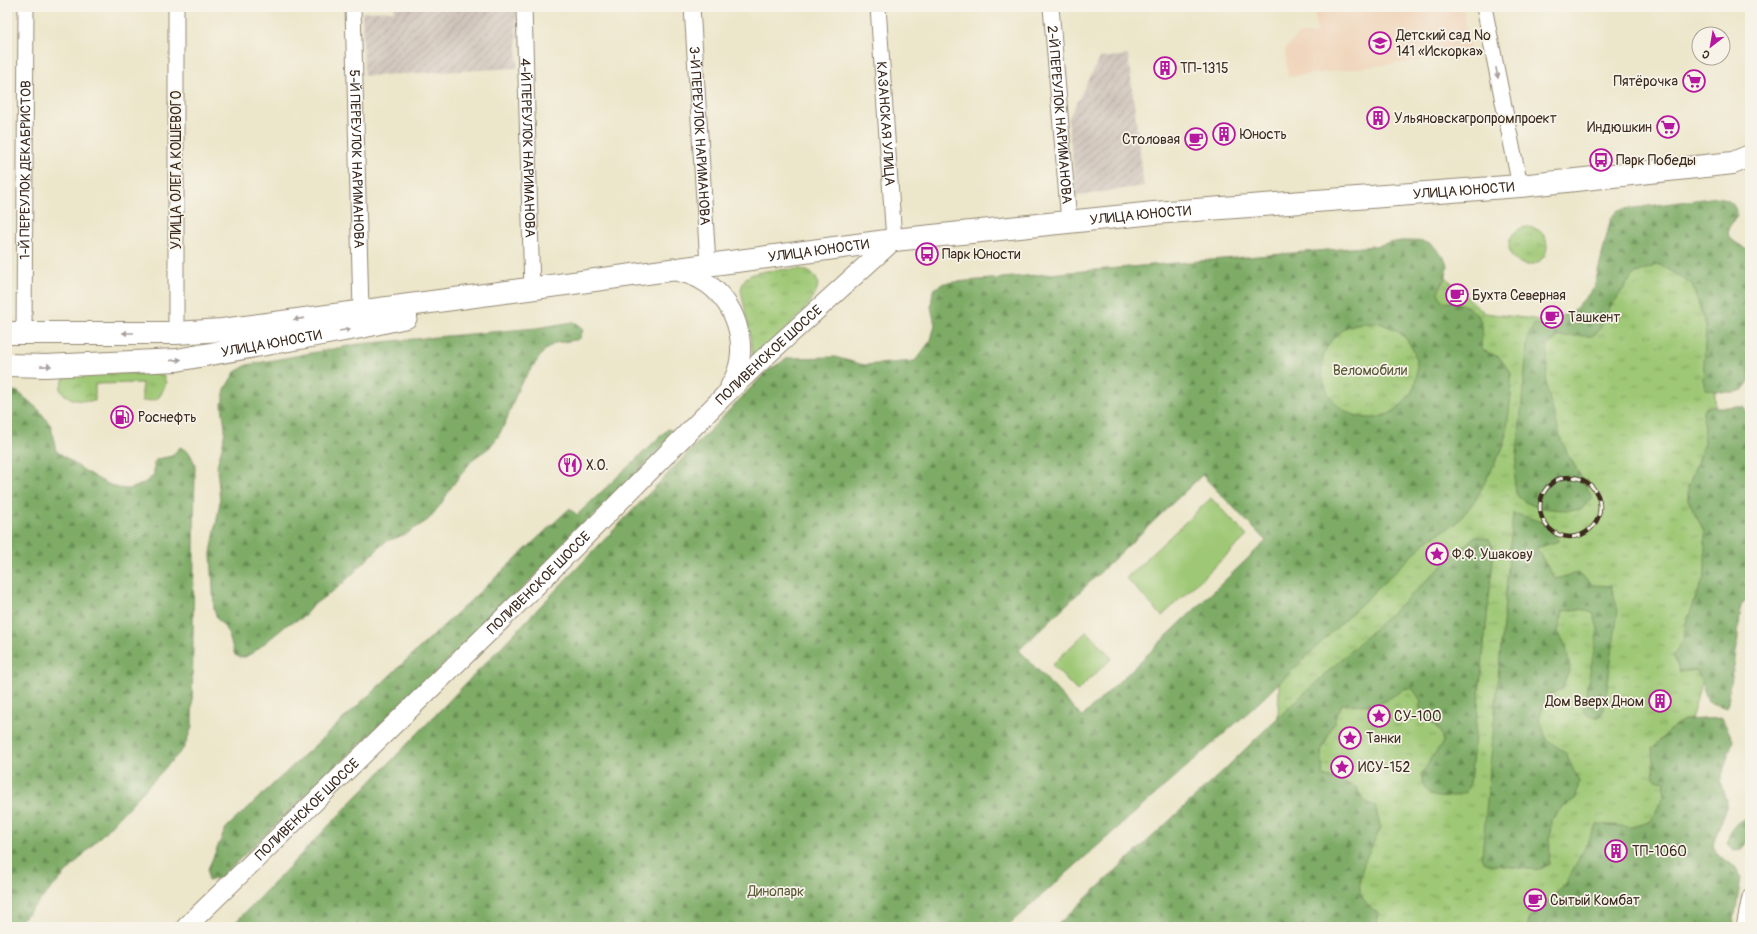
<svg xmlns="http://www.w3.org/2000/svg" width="1757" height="934" viewBox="0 0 1757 934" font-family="Pangolin,sans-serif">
  <defs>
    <pattern id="industrial-furrows" width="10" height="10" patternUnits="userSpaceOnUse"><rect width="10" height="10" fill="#cec2b9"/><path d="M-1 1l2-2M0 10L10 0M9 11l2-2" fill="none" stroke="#a89e96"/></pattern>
    <pattern id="grass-tufts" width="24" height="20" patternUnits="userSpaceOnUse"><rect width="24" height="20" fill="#9ec875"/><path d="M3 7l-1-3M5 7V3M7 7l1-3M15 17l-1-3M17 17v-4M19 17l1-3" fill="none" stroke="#82a35f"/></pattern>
    <pattern id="forest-firs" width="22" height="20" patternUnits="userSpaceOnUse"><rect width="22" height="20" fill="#7eac66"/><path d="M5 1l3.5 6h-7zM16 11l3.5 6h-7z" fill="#688c53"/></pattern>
  </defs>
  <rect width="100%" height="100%" fill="#f7f3e8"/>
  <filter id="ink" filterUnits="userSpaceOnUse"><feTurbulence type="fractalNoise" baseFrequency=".025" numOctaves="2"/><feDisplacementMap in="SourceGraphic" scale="8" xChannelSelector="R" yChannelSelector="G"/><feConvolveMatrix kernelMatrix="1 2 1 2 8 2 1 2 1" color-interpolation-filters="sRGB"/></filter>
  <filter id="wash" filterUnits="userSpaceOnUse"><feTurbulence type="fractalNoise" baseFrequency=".012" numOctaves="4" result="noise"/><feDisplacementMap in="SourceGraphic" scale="16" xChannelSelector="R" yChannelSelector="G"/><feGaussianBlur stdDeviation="0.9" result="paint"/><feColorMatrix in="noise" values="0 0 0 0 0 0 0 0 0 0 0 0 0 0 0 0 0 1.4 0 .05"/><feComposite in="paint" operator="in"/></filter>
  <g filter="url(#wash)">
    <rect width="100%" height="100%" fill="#ece6ca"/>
    <polygon fill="#f0d6bc" points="1314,7 1463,7 1471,54 1288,77 1285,50 1298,35 1317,33"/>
    <g fill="url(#industrial-furrows)">
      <polygon points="394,7 515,7 518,68 364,76 362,12 394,11"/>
      <polygon points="1128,55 1144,186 1076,196 1068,119 1100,58"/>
    </g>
    <g fill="url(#grass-tufts)" stroke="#6c794a">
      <circle cx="1528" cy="246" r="19"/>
      <polygon points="1707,239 1725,593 1667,811 1573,927 1270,927 1295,263 1445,277 1485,313 1557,322 1577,309 1596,289"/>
      <path d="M 799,269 C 812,271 823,279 815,294 C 804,316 771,341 753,358 L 751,341 L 741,290 C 742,286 743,281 746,278 C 756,269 785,270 799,269 Z"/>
      <path d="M 157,373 L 163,375 L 166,383 C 159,399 160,401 142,401 L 142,383 L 95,384 L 95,401 C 81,401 69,402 60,389 L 65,375 L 67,374 Z"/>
    </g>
    <g fill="url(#forest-firs)" stroke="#5c6b42" fill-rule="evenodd">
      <path d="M 1718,197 C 1729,200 1735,203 1737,215 L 1728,229 L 1729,238 L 1750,252 L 1750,380 C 1748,384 1746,388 1742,390 C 1736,394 1711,392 1705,388 L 1703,380 L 1706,327 L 1692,284 L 1659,264 L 1634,274 L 1610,308 L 1598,332 L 1592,336 L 1560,336 L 1548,345 L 1546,386 L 1562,443 L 1592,497 L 1581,510 C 1564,510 1529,511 1517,495 C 1516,493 1515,489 1514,486 L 1528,338 L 1534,324 L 1546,324 L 1574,310 L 1594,288 L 1611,218 L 1618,210 Z"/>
      <path d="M 1400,241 C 1428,241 1433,240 1448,265 L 1446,276 L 1438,292 C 1440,296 1441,301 1446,302 C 1448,303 1452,301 1455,302 C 1463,303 1476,312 1480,319 C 1485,328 1480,340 1482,350 L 1499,357 L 1511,373 L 1511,396 L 1505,444 L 1476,499 L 1457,523 L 1429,539 L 1254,707 L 1006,927 L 231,927 L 767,371 L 788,358 L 835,357 L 864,365 L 915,361 L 931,340 L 935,325 L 931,307 L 933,290 L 944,283 L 1374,246 ZM 1376,322 C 1387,326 1397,329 1405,338 C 1421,355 1421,384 1405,401 C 1396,412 1382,419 1368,418 C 1322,414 1304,355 1344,329 C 1353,323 1365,323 1376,322 ZM 1202,475 L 1266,541 L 1082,717 L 1019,650 Z"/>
      <polygon points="573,322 578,324 583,330 580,338 576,340 555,343 544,351 519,386 507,419 499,435 490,447 473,459 452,486 441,504 428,520 406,534 385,542 340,586 313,605 302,618 288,624 254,652 245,657 239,657 235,655 229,636 224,626 217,619 214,609 211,553 220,502 217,466 223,443 225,429 222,404 225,389 235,372 247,365 359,344 536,328"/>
      <path d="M 7,390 L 18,392 L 39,410 L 51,426 L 56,451 C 73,462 106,489 127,489 C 137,488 147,482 154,475 L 154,463 L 157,459 L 172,456 L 180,447 L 189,452 L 195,464 L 192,727 L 184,748 L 15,927 L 7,927 Z"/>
      <polygon points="1709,407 1743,407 1747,412 1750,478 1750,596 1741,605 1737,647 1727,708 1708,702 1697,670 1680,672 1673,655 1684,639 1686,623 1705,574 1705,533 1688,500 1688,487 1704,443 1703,411 1705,408"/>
      <polygon points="668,429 673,431 675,434 511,600 220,878 208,881 208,869 226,828 570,508 577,515"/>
      <path d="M 1513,513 L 1545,523 L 1559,541 L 1536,548 L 1555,579 L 1578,573 L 1593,585 L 1611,586 L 1618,611 L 1604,710 L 1599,717 C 1590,718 1588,717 1583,709 L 1598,629 L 1593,613 L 1580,609 L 1563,611 L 1558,632 L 1566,646 L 1570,668 L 1562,689 L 1547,695 L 1539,719 L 1547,740 L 1565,752 L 1579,781 L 1576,798 L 1560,810 L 1551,820 L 1549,865 L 1535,870 L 1488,864 L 1484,862 L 1482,856 Z"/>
      <path d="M 1475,536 L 1489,539 L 1494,550 L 1470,783 L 1466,792 C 1453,797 1432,803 1424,787 C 1422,783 1422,778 1421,774 L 1443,742 C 1442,739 1442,735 1440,732 C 1434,720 1416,719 1421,701 L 1413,689 L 1406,688 L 1385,701 L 1375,705 L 1342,704 L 1321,752 L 1323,776 L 1356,787 L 1363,800 L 1375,806 L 1381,828 C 1372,846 1352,879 1363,899 C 1366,904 1374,910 1379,914 L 1376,927 L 1055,927 L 1224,770 L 1271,724 Z"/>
      <polygon points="1722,718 1733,740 1720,782 1727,800 1725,813 1718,829 1713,845 1717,854 1738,869 1741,878 1733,927 1527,927 1529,920 1566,883 1597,824 1634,827 1651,821 1664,796 1665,781 1654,779 1652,748 1674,726 1684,720"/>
      <path d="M 1750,817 L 1750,835 L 1742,850 L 1734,851 L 1727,844 C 1729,829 1735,821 1750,817 Z"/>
    </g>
    <g fill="#9ec875" stroke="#6c794a">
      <polygon points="1211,498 1247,536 1162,616 1126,578"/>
      <polygon points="1087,631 1112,658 1077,691 1052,665"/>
    </g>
  </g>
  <g filter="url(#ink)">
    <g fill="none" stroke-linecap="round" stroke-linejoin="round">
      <g stroke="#948874" stroke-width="17">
        <g id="minor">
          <path id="s1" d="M 353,7 L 361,310"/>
          <path id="s2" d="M 524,7 L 532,290"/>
          <path id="s3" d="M 692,7 L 708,264"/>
          <path id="s4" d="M 878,7 L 894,240"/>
          <path id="s5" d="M 1051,7 L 1069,222"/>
          <polyline points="1484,7 1520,186"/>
          <path id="s6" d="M 24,333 L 26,7"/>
          <polyline points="176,333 176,7"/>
          <polyline points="1744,927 1750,897"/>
        </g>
      </g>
      <g stroke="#948874" stroke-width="21">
        <g id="tertiary">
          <path d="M 673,270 C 685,273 697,276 708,284 C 739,307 751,352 730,386"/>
          <path id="s7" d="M 186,927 L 535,587 L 724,396 L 765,357 L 894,240"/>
        </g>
      </g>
      <g stroke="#948874" stroke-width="24">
        <g id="secondary">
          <path id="s8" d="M 7,333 L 176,333 L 222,330 L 894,240 L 1154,213 L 1520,186 L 1733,163 L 1750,156"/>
          <path id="s9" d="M 7,365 L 45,366 L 177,360 L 361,327 L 406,317"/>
        </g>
      </g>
      <use href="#minor" stroke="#fff" stroke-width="15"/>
      <use href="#tertiary" stroke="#fff" stroke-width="19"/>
      <use href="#secondary" stroke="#fff" stroke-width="22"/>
      <g stroke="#3b2a1e" stroke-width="4.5">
        <circle id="rail" cx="1570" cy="507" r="30"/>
      </g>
      <use href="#rail" stroke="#f7f3e8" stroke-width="3" stroke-dasharray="9" stroke-linecap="butt"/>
    </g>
    <defs><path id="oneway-solid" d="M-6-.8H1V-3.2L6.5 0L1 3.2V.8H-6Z"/></defs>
    <g fill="#a79f9a">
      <use href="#oneway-solid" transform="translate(1497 73) rotate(79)"/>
      <use href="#oneway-solid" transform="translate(299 319) rotate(172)"/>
      <use href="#oneway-solid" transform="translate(345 330) rotate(-10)"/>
      <use href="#oneway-solid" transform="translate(128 333) rotate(-180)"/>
      <use href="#oneway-solid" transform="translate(176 360) rotate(-6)"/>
      <use href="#oneway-solid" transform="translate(46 366) rotate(-1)"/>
    </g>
  </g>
  <defs>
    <g id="school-ring" transform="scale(1.15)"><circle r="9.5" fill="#f7f3e8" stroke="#b5179e" stroke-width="1.5"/><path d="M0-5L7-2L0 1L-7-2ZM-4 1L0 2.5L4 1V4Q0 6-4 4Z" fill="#b5179e"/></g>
    <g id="building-ring" transform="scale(1.15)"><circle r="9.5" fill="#f7f3e8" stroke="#b5179e" stroke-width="1.5"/><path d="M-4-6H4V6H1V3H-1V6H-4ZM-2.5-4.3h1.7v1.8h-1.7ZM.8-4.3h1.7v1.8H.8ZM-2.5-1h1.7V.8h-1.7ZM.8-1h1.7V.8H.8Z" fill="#b5179e"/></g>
    <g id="supermarket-ring" transform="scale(1.15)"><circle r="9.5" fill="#f7f3e8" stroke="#b5179e" stroke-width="1.5"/><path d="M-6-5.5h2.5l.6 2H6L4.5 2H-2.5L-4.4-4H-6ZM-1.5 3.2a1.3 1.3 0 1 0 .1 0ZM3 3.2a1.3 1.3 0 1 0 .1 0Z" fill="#b5179e"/></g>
    <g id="cafe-ring" transform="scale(1.15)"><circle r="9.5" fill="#f7f3e8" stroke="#b5179e" stroke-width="1.5"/><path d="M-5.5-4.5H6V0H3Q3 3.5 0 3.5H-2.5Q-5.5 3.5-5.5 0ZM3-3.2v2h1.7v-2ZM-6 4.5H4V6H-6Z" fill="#b5179e"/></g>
    <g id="bus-ring" transform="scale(1.15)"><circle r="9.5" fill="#f7f3e8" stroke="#b5179e" stroke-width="1.5"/><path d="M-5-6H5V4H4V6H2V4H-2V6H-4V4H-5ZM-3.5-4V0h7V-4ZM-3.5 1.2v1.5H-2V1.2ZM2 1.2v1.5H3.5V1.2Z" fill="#b5179e"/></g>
    <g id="fuel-ring" transform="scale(1.15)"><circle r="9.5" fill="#f7f3e8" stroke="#b5179e" stroke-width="1.5"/><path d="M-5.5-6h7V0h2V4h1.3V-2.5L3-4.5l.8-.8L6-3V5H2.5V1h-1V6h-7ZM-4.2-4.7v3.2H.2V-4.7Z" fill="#b5179e"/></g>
    <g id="restaurant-ring" transform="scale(1.15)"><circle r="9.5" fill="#f7f3e8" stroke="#b5179e" stroke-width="1.5"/><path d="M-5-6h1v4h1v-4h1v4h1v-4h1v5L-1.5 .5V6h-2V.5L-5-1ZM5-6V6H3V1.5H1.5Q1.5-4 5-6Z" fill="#b5179e"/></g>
    <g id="sight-ring" transform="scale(1.15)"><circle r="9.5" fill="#f7f3e8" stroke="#b5179e" stroke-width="1.5"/><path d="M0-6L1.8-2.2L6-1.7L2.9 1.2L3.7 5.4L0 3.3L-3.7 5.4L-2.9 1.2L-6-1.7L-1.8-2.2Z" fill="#b5179e"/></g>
  </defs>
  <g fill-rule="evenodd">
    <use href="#school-ring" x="1380" y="43"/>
    <use href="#building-ring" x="1165" y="68"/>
    <use href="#supermarket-ring" x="1694" y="81"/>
    <use href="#building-ring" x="1378" y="118"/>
    <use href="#supermarket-ring" x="1668" y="127"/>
    <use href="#building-ring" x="1224" y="134"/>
    <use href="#cafe-ring" x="1196" y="139"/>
    <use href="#bus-ring" x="1601" y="160"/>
    <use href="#bus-ring" x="927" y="254"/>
    <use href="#cafe-ring" x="1457" y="295"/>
    <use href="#cafe-ring" x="1552" y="317"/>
    <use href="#fuel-ring" x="122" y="417"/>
    <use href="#restaurant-ring" x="570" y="465"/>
    <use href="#sight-ring" x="1437" y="554"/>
    <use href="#building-ring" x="1660" y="701"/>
    <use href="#sight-ring" x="1379" y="716"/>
    <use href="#sight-ring" x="1350" y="738"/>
    <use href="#sight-ring" x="1342" y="767"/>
    <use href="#building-ring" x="1616" y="851"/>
    <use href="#cafe-ring" x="1535" y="900"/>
  </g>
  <g text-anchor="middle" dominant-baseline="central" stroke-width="3.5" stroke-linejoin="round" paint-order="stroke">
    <g font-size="14" fill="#3b2a1e" stroke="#f7f3e8" text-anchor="start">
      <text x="1396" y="35">Детский сад №<tspan x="1396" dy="16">141 «Искорка»</tspan></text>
      <text x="1180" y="68">ТП-1315</text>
      <text x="1678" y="81" text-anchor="end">Пятёрочка</text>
      <text x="1394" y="118">Ульяновскагропромпроект</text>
      <text x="1652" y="127" text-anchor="end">Индюшкин</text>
      <text x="1240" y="134">Юность</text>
      <text x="1180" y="139" text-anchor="end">Столовая</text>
      <text x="1616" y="160">Парк Победы</text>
      <text x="942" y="254">Парк Юности</text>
      <text x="1472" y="295">Бухта Северная</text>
      <text x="1568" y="317">Ташкент</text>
      <text x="138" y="417">Роснефть</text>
      <text x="586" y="465">Х.О.</text>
      <text x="1452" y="554">Ф.Ф. Ушакову</text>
      <text x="1644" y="701" text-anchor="end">Дом Вверх Дном</text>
      <text x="1394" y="716">СУ-100</text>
      <text x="1366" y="738">Танки</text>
      <text x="1358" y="767">ИСУ-152</text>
      <text x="1632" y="851">ТП-1060</text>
      <text x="1550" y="900">Сытый Комбат</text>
    </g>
    <g font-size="14" fill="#3b2a1e" stroke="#f7f3e8">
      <text stroke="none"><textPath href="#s5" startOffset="108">2-Й ПЕРЕУЛОК НАРИМАНОВА</textPath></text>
      <text stroke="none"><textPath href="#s4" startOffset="117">КАЗАНСКАЯ УЛИЦА</textPath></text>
      <text stroke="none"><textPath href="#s3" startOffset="129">3-Й ПЕРЕУЛОК НАРИМАНОВА</textPath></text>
      <text stroke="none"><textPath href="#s2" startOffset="141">4-Й ПЕРЕУЛОК НАРИМАНОВА</textPath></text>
      <text stroke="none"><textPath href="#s1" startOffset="152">5-Й ПЕРЕУЛОК НАРИМАНОВА</textPath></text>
      <text stroke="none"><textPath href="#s6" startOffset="163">1-Й ПЕРЕУЛОК ДЕКАБРИСТОВ</textPath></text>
      <text transform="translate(176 170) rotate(-90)">УЛИЦА ОЛЕГА КОШЕВОГО</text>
      <text stroke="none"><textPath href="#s8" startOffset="1465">УЛИЦА ЮНОСТИ</textPath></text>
      <text stroke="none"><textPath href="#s8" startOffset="1141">УЛИЦА ЮНОСТИ</textPath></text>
      <text stroke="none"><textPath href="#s8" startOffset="817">УЛИЦА ЮНОСТИ</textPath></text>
      <text stroke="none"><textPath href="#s9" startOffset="266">УЛИЦА ЮНОСТИ</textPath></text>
      <text stroke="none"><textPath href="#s7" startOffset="817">ПОЛИВЕНСКОЕ ШОССЕ</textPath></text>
      <text stroke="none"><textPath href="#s7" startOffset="493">ПОЛИВЕНСКОЕ ШОССЕ</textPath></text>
      <text stroke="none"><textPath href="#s7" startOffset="169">ПОЛИВЕНСКОЕ ШОССЕ</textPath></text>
    </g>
    <g font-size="14" fill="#595938" stroke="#f7f3e8">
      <text x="1370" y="370">Веломобили</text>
      <text x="776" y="891">Динопарк</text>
    </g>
  </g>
  <rect width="1757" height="934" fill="none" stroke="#f7f3e8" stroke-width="24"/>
  <g transform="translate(1711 46) rotate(211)"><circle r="19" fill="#f7f3e8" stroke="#aca397"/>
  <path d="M0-3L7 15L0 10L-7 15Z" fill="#b5179e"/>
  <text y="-6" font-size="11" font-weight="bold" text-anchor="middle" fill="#3b2a1e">С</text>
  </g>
</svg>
